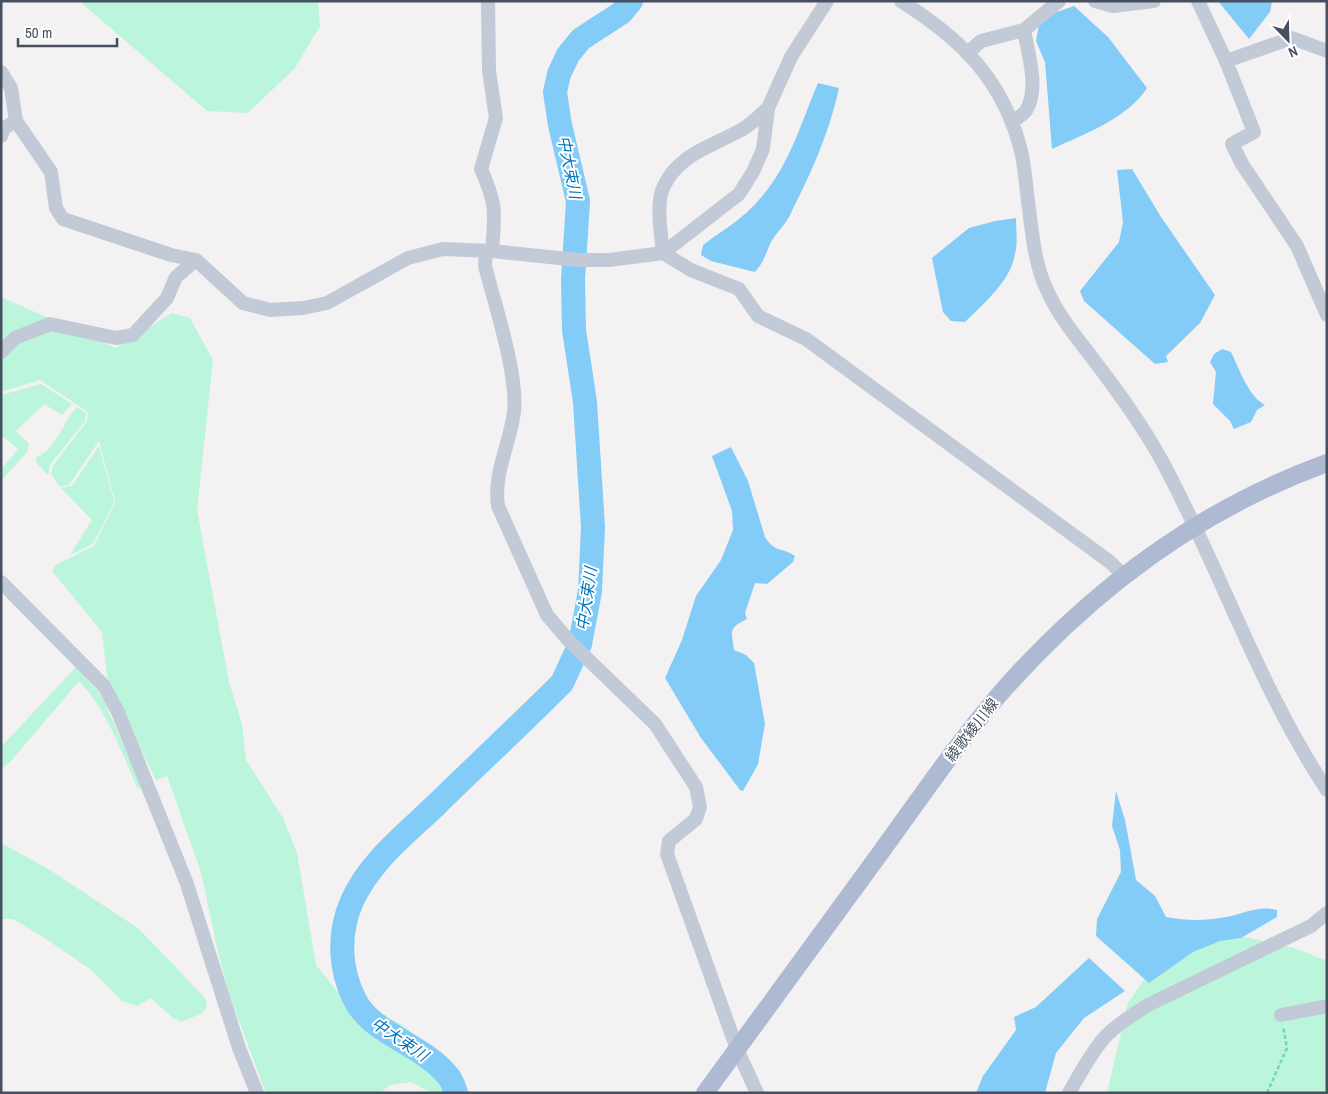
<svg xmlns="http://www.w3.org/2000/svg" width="1328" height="1094" viewBox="0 0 1328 1094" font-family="'Archivo Narrow','Noto Sans JP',sans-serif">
  <rect width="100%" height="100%" fill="#f3f1f1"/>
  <g fill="#bbf5db">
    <path d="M79,1h239l2,25 -25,42 -47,45 -41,-2z"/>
    <path d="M1,297l115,51 56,-35 18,5 23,42 -16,150 32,172 13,42 4,36 37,58 14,35 19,112 27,34 58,25 39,32 14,37h-22l-21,-11 -20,3 -12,8h-113l-37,-99 -12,-46 -16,-76 -34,-96 -11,4 -48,-97 -6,-51 -50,-61 3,-6 39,-19 21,-44 -16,-61 -30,44 -9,2 -9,-13 2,-8 34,-45 1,-9 -48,-32 -39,12z"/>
    <path d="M41,384l31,20 -10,11 -18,-11 -28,27 13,13 -2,8 -26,29v-11l17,-21 -17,-14v-40z"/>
    <path d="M77,407l9,6 -1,8 -35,44 -2,10 -12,-13v-5c19,-5 28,-37 41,-50z"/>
    <path d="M99,446l15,56 -21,42 -23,11 22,-35 -31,-32 11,-2z"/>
    <path d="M76,667l21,23 7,11 38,86 -4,2c-17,-37 -30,-78 -59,-108l-69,81 -9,7v-22z"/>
    <path d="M1,843l49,27 89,59 66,69 2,7 -4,8 -22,9 -8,-4 -22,-20 -14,8 -15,-5 -32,-32 -44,-30 -33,-20h-12z"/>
    <path d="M1245,937l49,11 33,13v132h-220l21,-90 25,-36 38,-22z"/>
  </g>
  <g fill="#83ccf7">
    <path d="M1218,1h54l-2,11 -21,27z"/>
    <path d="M1074,6l34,31 39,51c-20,31 -63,46 -95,61l-7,-87 -9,-21 3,-16 12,-11z"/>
    <path d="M818,83l21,5c-11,49 -28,85 -50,129 -5,9 -13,16 -18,25 -6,13 -6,18 -16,30l-44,-11 -10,-6 2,-10c14,-11 30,-20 43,-32 41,-37 52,-83 72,-130z"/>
    <path d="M1132,169l29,48 54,78 -15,28 -34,33 2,6 -13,2 -71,-63 -4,-10 39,-49 4,-20 -6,-52z"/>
    <path d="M1016,218c0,12 2,25 -1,36 -5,28 -30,48 -50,68l-14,-1 -8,-9 -11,-54 37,-30 26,-7z"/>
    <path d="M1222,349l9,3c8,16 17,44 34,53l-8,5 -6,12 -17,7 -4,-8 -17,-17 3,-32 -6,-10 4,-8z"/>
    <path d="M731,447l17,34 17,56c10,16 17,10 30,19l-2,6 -26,22 -12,-1 -10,30 2,6c-20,10 -15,12 -13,31l12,5 8,8 11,61 -7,40 -15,27 -3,-1 -39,-52 -36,-60 17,-38 14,-44 25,-36 12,-30 -1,-19 -20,-55z"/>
    <path d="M1116,791l9,29 11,60 19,16 11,21c21,4 39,4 60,0 18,-3 33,-12 51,-7v7l-36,21 -21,3 -27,11 -44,31 -53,-47 1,-17 24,-47 -1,-22 -8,-24z"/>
    <path d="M1089,958l36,33 -41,27 -28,35 -11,40h-69l7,-17 33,-46 -2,-13 22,-10z"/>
  </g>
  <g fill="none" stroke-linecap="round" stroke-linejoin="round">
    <path stroke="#83ccf7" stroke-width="24" d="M456,1093c-2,-6 -4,-13 -8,-17 -24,-31 -76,-42 -93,-76 -16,-31 -17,-67 -3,-99 18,-40 54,-67 84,-96 42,-41 85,-81 126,-122l18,-39 10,-53 3,-64 -8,-125 -11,-72 -1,-50 5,-79 -18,-76 -5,-33 4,-18 9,-19 13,-16 40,-26 10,-12"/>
    <path stroke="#6fd7b4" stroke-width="2.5" stroke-dasharray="4 2.5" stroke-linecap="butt" d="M1267,1093l20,-45 -4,-22"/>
    <g stroke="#c3cad7" stroke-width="14">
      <path d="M488,1l1,70 7,47 -15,51c16,36 14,43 11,82"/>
      <path d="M901,1c62,39 104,81 121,154 3,15 4,31 6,46 4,30 6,62 19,89 11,25 27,44 43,65 26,34 52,69 72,106 58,107 97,227 165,329"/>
      <path d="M1095,1l18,5 41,-5"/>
      <path d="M1198,1l28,60 28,71 -22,12 10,20 55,82 30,69"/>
      <path d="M969,52l12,-11 43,-11"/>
      <path d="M1226,61l66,-23 35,13"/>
      <path d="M1,72l10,16 5,33 35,51 5,36 7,11 108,36 25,5"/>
      <path d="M1012,122c5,-4 13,-8 15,-13 12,-22 1,-56 -3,-79l35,-29"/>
      <path d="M1,136l3,-8 12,-7"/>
      <path d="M486,251l-1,15c10,39 33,108 29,146 -4,32 -21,62 -16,94l49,109 23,27 85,82 41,63 4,20 -4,12 -27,22 -2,13 70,195 20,44"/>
      <path d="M663,253l28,17 48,19 19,27 48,23 304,223 13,13"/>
      <path d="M663,253c-2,-18 -7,-49 0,-65 15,-34 48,-41 78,-58 10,-5 19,-15 27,-22"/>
      <path d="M1,352l14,-14 35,-14 66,14 17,-3 34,-37 9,-21 20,-17 47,43 27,7 33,-2 24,-5 81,-45 35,-9 49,2 86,9h31l54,-7 76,-59 14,-22 10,-23 5,-41 23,-51 36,-56"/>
      <path d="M1,582l103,104 14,26 69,172 52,164 18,45"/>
      <path d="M1281,1015l46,-9"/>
      <path d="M1069,1093c11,-19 21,-39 36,-56 12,-13 29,-23 43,-32l163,-79 16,-13"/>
    </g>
    <path stroke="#aebad2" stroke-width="18" d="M705,1093c59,-80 117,-161 176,-241 38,-52 75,-107 117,-156 90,-103 199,-186 329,-233"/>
  </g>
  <g text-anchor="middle" stroke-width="4" stroke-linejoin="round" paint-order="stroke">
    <g font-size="15" fill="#465061" stroke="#fff">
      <text transform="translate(972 730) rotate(-52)" y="5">綾歌綾川線</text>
    </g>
    <g font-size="16" font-style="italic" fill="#0076ba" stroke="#fff">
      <text transform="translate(570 167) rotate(79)" y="6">中大束川</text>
      <text transform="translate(586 599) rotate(-82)" y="6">中大束川</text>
      <text transform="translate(400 1039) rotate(34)" y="6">中大束川</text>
    </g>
  </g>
  <rect width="1328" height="1094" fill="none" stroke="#465061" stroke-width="5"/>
  <g transform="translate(1288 40) rotate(157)" stroke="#ffffff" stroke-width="4" paint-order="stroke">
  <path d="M0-4L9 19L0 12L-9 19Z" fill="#465061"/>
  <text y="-8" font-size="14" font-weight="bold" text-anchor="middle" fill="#465061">N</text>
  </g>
  <path d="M18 38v8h99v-8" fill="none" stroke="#465061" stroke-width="2.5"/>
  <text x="25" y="38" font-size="15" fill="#465061" stroke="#ffffff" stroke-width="4" paint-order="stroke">50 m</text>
</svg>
